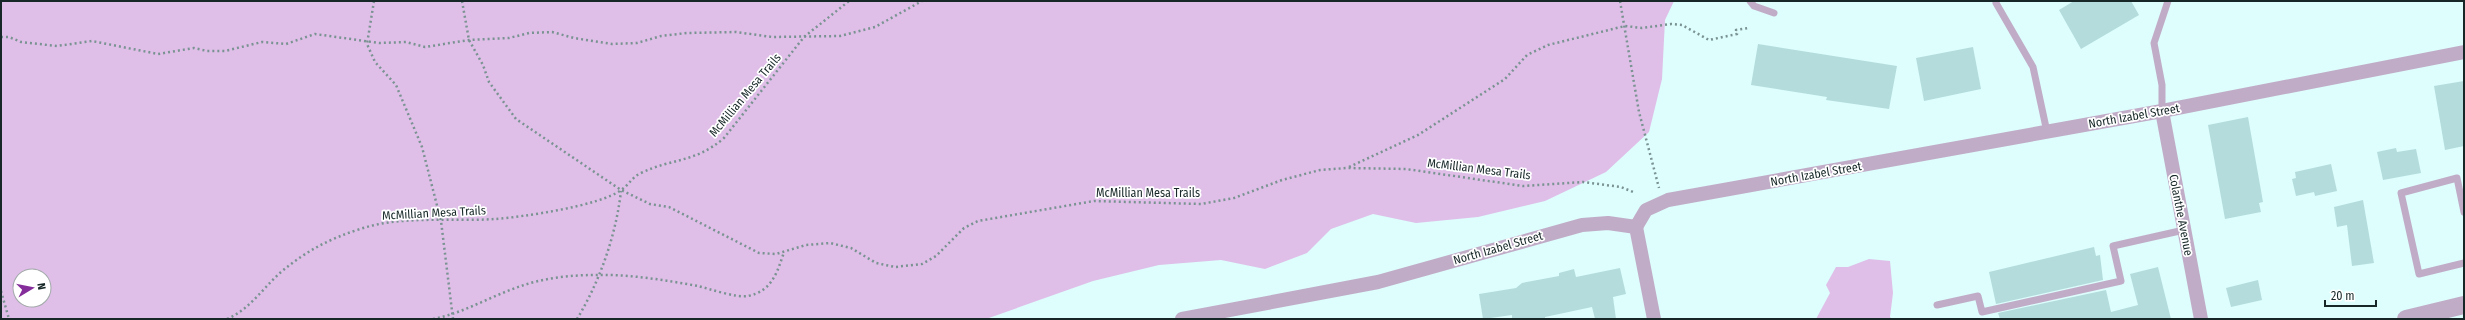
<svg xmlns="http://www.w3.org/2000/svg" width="2465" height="320" viewBox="0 0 2465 320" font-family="'Fira Sans Condensed',sans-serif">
  <rect width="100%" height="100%" fill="#ddfefd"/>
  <g fill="#dfbfe8" fill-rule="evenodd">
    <path d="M1,1h1673l-9,19 -3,59 -13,53 -43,40 -61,29 -67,16 -62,6 -43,-9 -42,15 -24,24 -42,16 -44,-9 -62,5 -66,16 -107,38h-985zM20,276h24v24h-24z"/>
    <path d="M1869,259l21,2 3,32 -3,24 2,2h-76l14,-26 -4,-8 10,-18h12z"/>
  </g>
  <g fill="#b4dcdc">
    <path d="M2074,1h57l8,14 -58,34 -22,-39z"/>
    <path d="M1758,44l139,22 -8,43 -63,-9 1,-3 -76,-12z"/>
    <path d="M1973,47l8,42 -57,12 -8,-43z"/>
    <path d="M2464,81v65l-19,4 -11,-64z"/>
    <path d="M2248,117l15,85 -4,1 2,9 -36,7 -17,-94z"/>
    <path d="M2396,148l1,4 19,-3 5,24 -38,7 -6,-28z"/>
    <path d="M2331,164l6,27 -22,5 -1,-4 -18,4 -4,-17 4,-1 -1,-6z"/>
    <path d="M2363,200l11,63 -22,3 -5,-41 -10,2 -3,-20z"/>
    <path d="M2094,247l2,9 4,-1 3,25 -107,24 -7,-32z"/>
    <path d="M2158,267l13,52h-171l-2,-6 108,-23 5,22 27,-7 -8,-31z"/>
    <path d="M1620,268l6,26 -13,3 3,22h-21l-3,-12 -47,10v2h-33v-4l-29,4 -4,-25 37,-6 6,-5 37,-7v-3l15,-4 2,8z"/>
    <path d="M2258,280l4,20 -31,7 -5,-19z"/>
  </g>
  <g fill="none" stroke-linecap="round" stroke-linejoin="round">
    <g stroke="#7a9392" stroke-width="2.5" stroke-dasharray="2 3" stroke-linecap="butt">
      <path d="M374,1l-7,43 8,18 21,23 26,62 19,74 12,98"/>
      <path d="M462,1l7,39 14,25 6,17 27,37 105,71 29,14 19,3 90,46 17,1 30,-9 24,-2 21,5 25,15 19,4 27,-3 14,-8 28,-28 14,-7 116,-20 107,3 33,-6 48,-18 38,-10 27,-2 59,1 117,17 60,-4 38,5 12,5"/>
      <path d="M1620,1l19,111 20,76"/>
      <path d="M1,37h8l12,5 36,4 35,-5 66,13 36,-6 13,3h18l37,-9 24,2 29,-10 64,9 27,-1 19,5 44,-7 40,-2 20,-5 23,-1 22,6 38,6 25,-1 24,-7 26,-3 49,-1 36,5 68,-1 35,-9 47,-26"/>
      <path d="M1349,167l69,-32 87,-56 22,-24 21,-10 77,-19 17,2 29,-4 11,1 27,15 28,-6 -1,-4 13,-2"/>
      <path d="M1,291l8,28"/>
      <path d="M227,319c22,-9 36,-31 54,-47 25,-21 48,-33 79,-43 42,-14 92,-7 135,-10 27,-2 105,-13 126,-29 8,-5 11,-13 20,-17 31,-15 54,-10 83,-35l80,-101 45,-36"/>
      <path d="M433,319c31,-6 58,-23 88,-33 23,-8 50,-11 74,-11 34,-1 69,5 103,11 12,3 38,12 50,10 24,-5 29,-23 36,-44"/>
      <path d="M577,319c23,-38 39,-84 44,-128"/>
    </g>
    <g stroke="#c1acc7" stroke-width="7">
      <path d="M1750,1l4,5 20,7"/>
      <path d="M1996,3l37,64 14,65"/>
      <path d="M2162,111v-26l-8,-42 14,-42"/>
      <path d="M2464,212l-7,-34 -56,15 18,81 45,-11"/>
      <path d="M1937,305l41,-9 4,16 139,-31 -8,-35 71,-16"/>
    </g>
    <g stroke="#c1acc7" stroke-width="14">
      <path d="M2162,111l39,208"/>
      <path d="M1636,227l10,-17 22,-10 494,-89 302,-59"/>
      <path d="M1636,227l18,92"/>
      <path d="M1182,319l196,-37 204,-57 26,-2 28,4"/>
    </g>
    <path stroke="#c1acc7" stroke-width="18" d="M2406,319l58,-14"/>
  </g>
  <g text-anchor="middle" stroke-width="3.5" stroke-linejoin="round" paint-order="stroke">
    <g font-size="12" fill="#172727" stroke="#fff">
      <text transform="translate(745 95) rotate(-50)" y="4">McMillian Mesa Trails</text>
      <text transform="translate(2134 116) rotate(-10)" y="4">North Izabel Street</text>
      <text transform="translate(1479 169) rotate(7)" y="4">McMillian Mesa Trails</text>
      <text transform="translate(1816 174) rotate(-10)" y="4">North Izabel Street</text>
      <text x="1148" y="197">McMillian Mesa Trails</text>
      <text transform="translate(434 213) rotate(-3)" y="4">McMillian Mesa Trails</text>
      <text transform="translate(2181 215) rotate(79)" y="4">Colanthe Avenue</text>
      <text transform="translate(1498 248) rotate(-16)" y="4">North Izabel Street</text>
    </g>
  </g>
  <rect width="2465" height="320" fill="none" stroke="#172727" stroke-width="4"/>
  <g transform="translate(32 288) rotate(80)"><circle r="19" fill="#ffffff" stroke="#a2a9a9"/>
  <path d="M0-3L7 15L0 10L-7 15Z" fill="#852d9a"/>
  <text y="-6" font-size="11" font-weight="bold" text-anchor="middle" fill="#172727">N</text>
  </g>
  <path d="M2325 300v6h51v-6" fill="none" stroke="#172727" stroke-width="2"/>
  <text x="2331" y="300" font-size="12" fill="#172727" stroke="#ffffff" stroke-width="3" paint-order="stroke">20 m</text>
</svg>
